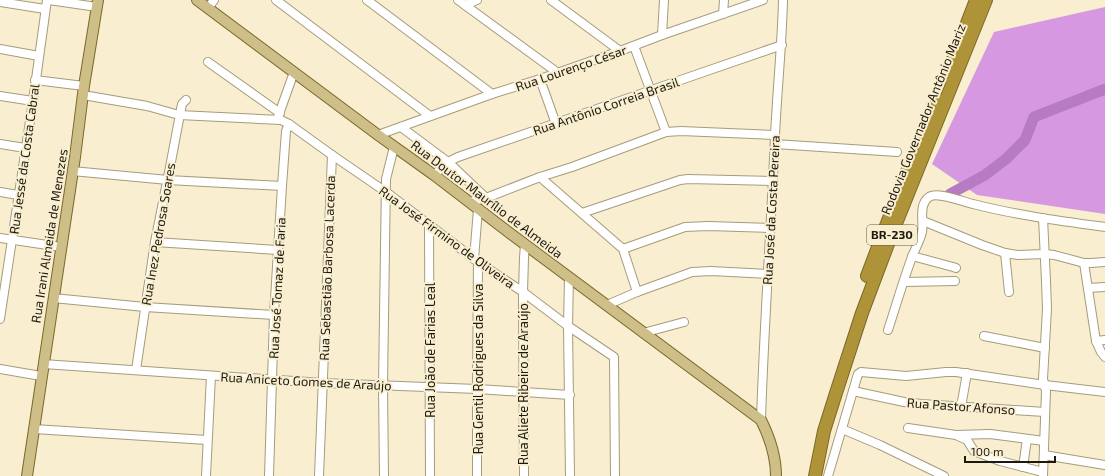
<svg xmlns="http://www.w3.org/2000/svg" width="1105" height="476" viewBox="0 0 1105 476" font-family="'Exo 2',sans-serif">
  <rect width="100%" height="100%" fill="#f9efd0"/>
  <path fill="#d598e1" d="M1105,7v207l-128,-19 -45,-31 62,-132z"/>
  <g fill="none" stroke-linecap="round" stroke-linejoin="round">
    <path stroke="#b67bc3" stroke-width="11" d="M950,194l35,-19 21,-16 19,-19 9,-23 71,-28"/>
    <defs>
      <g id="minor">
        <path d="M49,0l48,7"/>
        <path d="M276,0l154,116"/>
        <path d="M367,0l125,94"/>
        <path d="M458,0l100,73"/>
        <path d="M551,0l69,51"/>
        <path d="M0,2l45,7"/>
        <path d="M465,5l12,-5"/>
        <path d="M208,8l6,-8"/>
        <path d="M723,14l1,-14"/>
        <path d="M662,35l2,-35"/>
        <path d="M634,46l32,86"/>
        <path d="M0,49l39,7"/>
        <path d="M208,62l72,51"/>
        <path d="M540,79l16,45"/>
        <path d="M35,80l49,6"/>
        <path d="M83,95l64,11 32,9 102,5 8,4 43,31 54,37 92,70 45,30 45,34 46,31 1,119"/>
        <path d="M0,96l33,5"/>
        <path d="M278,117l16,-45"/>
        <path d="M401,127l47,35 38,36"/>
        <path d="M378,135l114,-41 48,-15 80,-28 42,-16 101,-35"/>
        <path d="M0,144l25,4"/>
        <path d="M775,144l122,8"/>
        <path d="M72,171l96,9 114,6"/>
        <path d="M434,175l14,-13 10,-5c109,-37 216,-75 324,-112"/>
        <path d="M540,177l83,72 14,43"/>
        <path d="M0,192l18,3"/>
        <path d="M469,202l17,-4 54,-21 32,-10 94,-35 15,-1 94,4"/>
        <path d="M582,213l98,-33 8,-1 85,2"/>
        <path d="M923,221l59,24 23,8 13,2 27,-1 9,1 30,8h7l14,-1"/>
        <path d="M429,225l1,251"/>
        <path d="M0,238l61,9"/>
        <path d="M155,242l123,8"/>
        <path d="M623,249l62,-22 23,-1 62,2"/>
        <path d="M1005,253l4,39"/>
        <path d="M912,256l41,11 3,1"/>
        <path d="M474,259l4,-50"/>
        <path d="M1084,263l12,78 5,11 4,5"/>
        <path d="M569,277l-1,49 2,150"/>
        <path d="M904,282l51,-1"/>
        <path d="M1088,288l17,-1"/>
        <path d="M53,298l92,9 129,8"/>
        <path d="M607,305l30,-13 55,-20 19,-1 57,3"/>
        <path d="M0,319l33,-218 14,-101"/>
        <path d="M888,330c8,-24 15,-49 24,-73 3,-8 8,-16 10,-25 2,-11 -4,-27 7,-35 8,-6 35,5 44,7 43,11 88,17 132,23"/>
        <path d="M643,333l41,-11"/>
        <path d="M984,336l61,12"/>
        <path d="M1096,341l9,-1"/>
        <path d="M43,364l280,19 154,6 93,6"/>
        <path d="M0,369l41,7"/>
        <path d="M136,370l19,-128 15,-75 11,-58 1,-5 4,-4"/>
        <path d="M853,391l51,11 17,2 124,8"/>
        <path d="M961,407l6,-34"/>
        <path d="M761,420c3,-95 10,-190 14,-284 2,-45 7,-91 8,-136"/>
        <path d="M908,428l48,7 34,-1 54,7"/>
        <path d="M34,429l173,11"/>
        <path d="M842,429l38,16 64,31"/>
        <path d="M958,436l9,4 7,11 26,10 43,11"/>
        <path d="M1044,455l61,10"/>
        <path d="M1023,467l4,-28"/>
        <path d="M206,476l5,-100"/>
        <path d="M269,476l5,-161 8,-129 4,-55 3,-7"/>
        <path d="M319,476l13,-321"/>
        <path d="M384,476l-1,-90 3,-207 8,-32"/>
        <path d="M477,476v-87l1,-127"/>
        <path d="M524,476l-1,-184 1,-34 1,-14"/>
        <path d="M828,476l30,-102 3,-2 45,4 40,-4h10l89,13 60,7"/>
        <path d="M1043,476l3,-85 -3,-12 4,-70 -1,-28 -3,-63"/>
      </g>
      <g id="major">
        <path d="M197,0l181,135 56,40 77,59 250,186c9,18 15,35 15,56"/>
        <path d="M27,476l48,-319 9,-71 14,-86"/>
      </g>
      <g id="highway">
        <path d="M947,75l29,-75"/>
        <path d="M867,276l38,-100 33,-76"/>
        <path d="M815,476l9,-45 12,-38 26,-80 29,-77 95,-236"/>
      </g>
    </defs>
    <use href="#minor" stroke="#a59b7e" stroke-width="10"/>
    <use href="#major" stroke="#7b682a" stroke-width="12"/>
    <use href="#highway" stroke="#7b682a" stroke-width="14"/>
    <use href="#minor" stroke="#fff" stroke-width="8"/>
    <use href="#major" stroke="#cebe88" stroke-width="10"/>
    <use href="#highway" stroke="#ae9339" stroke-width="12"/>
  </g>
  <g text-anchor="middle" stroke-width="4" stroke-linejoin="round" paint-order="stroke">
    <rect fill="#f9efd0" stroke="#5f5948" stroke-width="1" x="867" y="225" width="50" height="20" rx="3"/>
    <g font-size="12" font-weight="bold" fill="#1d190e">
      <text x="892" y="239">BR-230</text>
    </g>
    <g font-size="13" fill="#1d190e" stroke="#f9efd0">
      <text transform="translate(571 68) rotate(-19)" y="5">Rua Lourenço César</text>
      <text transform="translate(606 106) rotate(-19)" y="5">Rua Antônio Correia Brasil</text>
      <text transform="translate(923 119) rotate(-68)" y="5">Rodovia Governador Antônio Mariz</text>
      <text transform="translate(24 159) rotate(-82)" y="5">Rua Jessé da Costa Cabral</text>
      <text transform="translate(487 199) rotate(37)" y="5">Rua Doutor Maurílio de Almeida</text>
      <text transform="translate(771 210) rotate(-87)" y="5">Rua José da Costa Pereira</text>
      <text transform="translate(158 234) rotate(-80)" y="5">Rua Inez Pedrosa Soares</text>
      <text transform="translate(49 236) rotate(-81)" y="5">Rua Irani Almeida de Menezes</text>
      <text transform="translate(447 237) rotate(36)" y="5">Rua José Firmino de Oliveira</text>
      <text transform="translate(327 268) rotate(-88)" y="5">Rua Sebastião Barbosa Lacerda</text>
      <text transform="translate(277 288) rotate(-87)" y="5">Rua José Tomaz de Faria</text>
      <text transform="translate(430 350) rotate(-90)" y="5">Rua João de Farias Leal</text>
      <text transform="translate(478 369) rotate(-90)" y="5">Rua Gentil Rodrigues da Silva</text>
      <text transform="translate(306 381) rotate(3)" y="5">Rua Aniceto Gomes de Araújo</text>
      <text transform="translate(523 384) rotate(-90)" y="5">Rua Aliete Ribeiro de Araújo</text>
      <text transform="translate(961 406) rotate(4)" y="5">Rua Pastor Afonso</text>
    </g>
  </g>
  <path d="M965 456v6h90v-6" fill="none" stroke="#1d190e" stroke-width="2"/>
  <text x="971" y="456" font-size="12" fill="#1d190e" stroke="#f9efd0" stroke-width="3" paint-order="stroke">100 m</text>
</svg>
